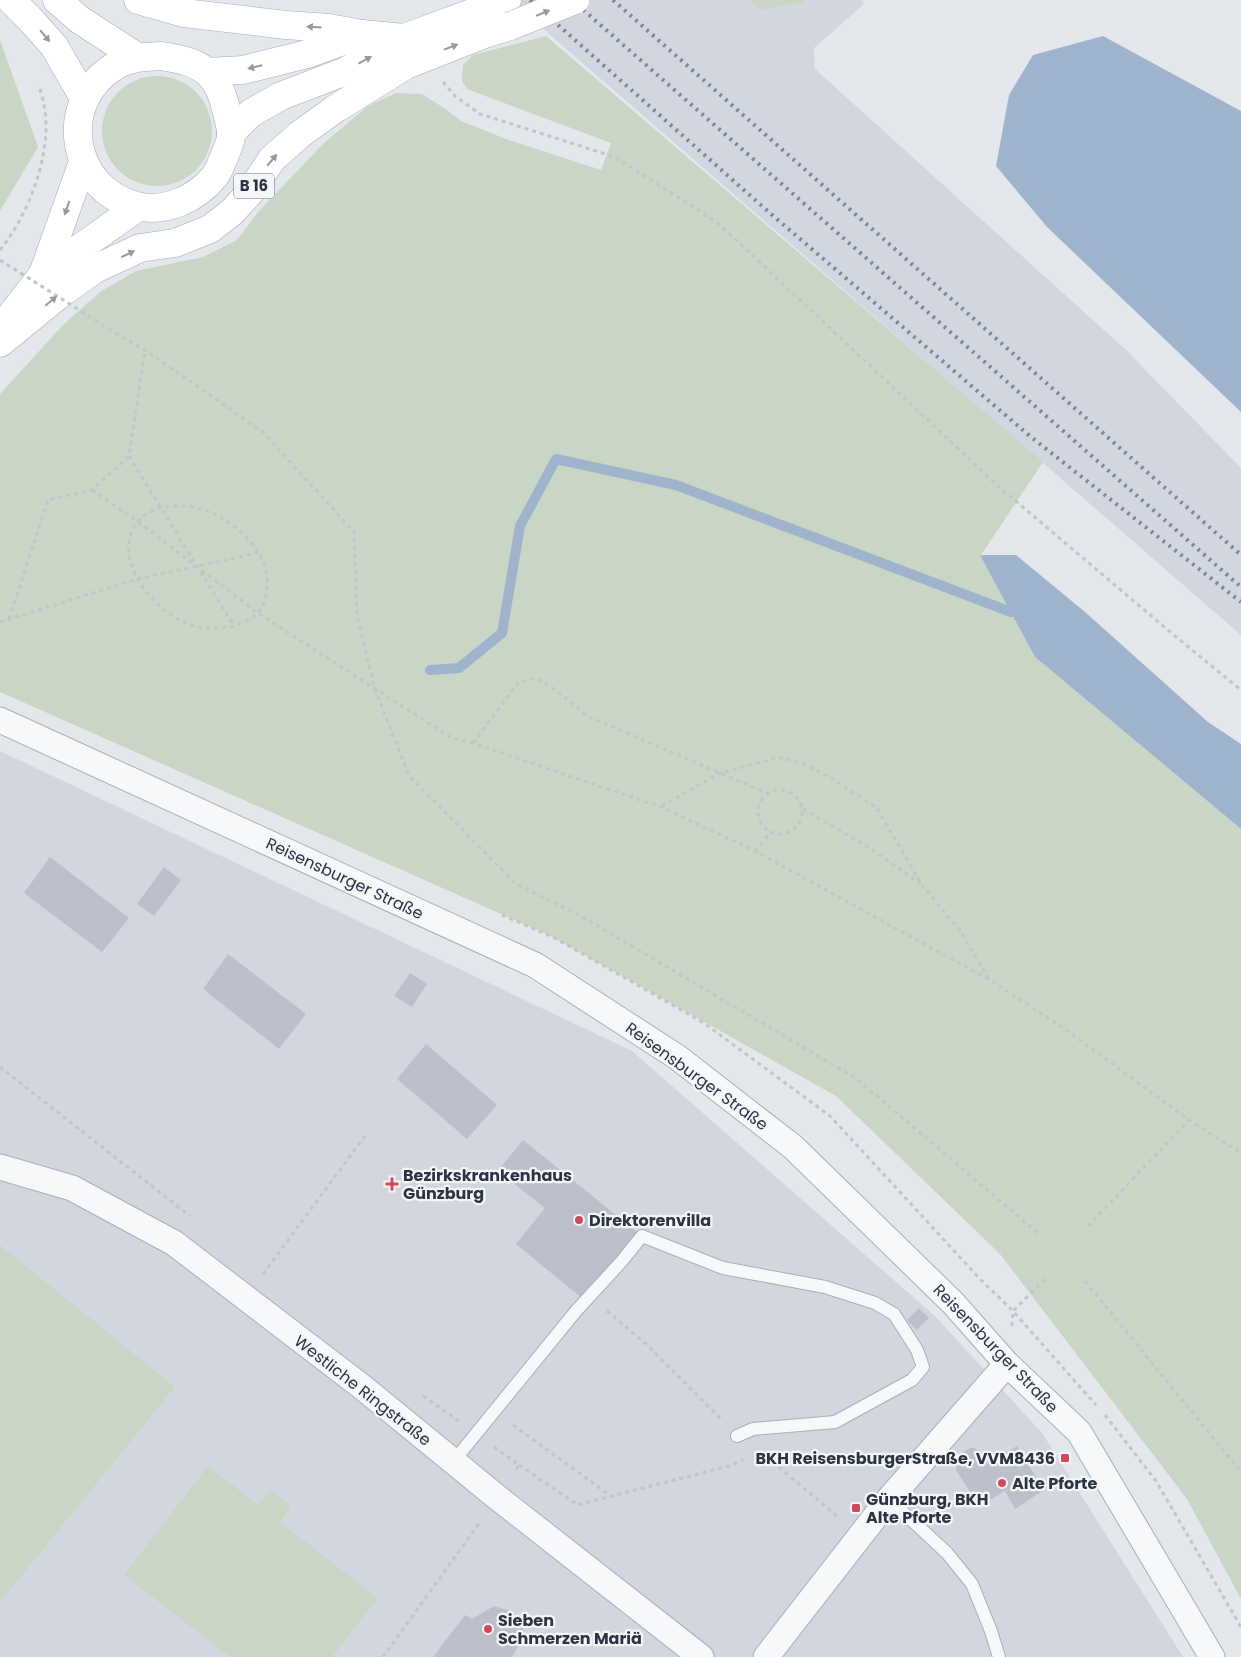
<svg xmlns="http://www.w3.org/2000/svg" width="1241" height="1657" viewBox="0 0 1241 1657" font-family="Poppins,sans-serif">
  <rect width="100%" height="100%" fill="#e4e7ec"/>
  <g fill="#d2d6de">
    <path d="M510,0h238l12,10 41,-7 5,-3h56l2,4 -50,44 1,21 311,281 115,118v167z"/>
    <path d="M0,751l632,300 304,266 106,116 141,224h-1183z"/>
  </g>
  <g fill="#c9d6c5">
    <path d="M748,0h58l-5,3 -41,7z"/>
    <path d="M546,36l497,426 -62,93 54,102 206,172v770l-54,-100 -187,-245 -164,-158 -283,-159 -553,-245v-298l63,-69 37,-33 36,-21 67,-14 34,-17 21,-28 65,-68 45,-38 28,-13 26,1 22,14 17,13 45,18 95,31 10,-27 -144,-54 -5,-8 1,-16 10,-10z"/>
    <path d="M0,40l38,107 -38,64z"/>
    <circle cx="157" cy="131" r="55"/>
    <path d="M0,1245l175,142 -175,215z"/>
    <path d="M208,1466l50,39 12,-15 21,16 -11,16 98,76 -46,59h-102l-106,-82z"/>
  </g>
  <g fill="#9fb4cc">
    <path d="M1103,36l138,75v301l-194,-185 -51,-61 13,-71 24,-40z"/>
    <path d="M980,555h36l69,57 123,110 33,22v85l-206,-172z"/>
  </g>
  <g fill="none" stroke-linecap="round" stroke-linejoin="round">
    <path stroke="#9fb4cc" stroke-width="10" d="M430,670l29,-2 43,-35 18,-107 36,-67 120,26 335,127"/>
  </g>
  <g fill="#bbc0ca">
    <path d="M50,857l79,61 -27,34 -78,-59z"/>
    <path d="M164,867l17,13 -27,36 -17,-12z"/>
    <path d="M228,954l78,60 -27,35 -76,-60z"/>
    <path d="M410,973l17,11 -15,23 -18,-11z"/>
    <path d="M426,1044l71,61 -30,34 -70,-60z"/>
    <path d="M523,1140l114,92 -54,67 -67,-55 29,-36 -47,-37z"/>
    <path d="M919,1308l10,10 -12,12 -10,-10z"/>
    <path d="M1017,1446l27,44 -29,19 -10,-18 -26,15 -23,-36v-6l4,-10 10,-6h4l6,3 8,13z"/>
    <path d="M494,1606l15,5 12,12 4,12 -13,22h-79l32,-42 7,4z"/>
  </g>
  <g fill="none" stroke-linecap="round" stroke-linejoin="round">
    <defs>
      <g id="lane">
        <path d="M453,1462l123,-151 45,-49 21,-26 81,32 102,19 50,16 19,11 23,36 6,17 -11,13 -77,42 -82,7 -16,7"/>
        <path d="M889,1499l58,54 25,31 19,47 8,26"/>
      </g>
      <g id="street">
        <path d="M0,720l535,245 142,92 116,90 160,156 54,61 72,68 133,225"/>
        <path d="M0,1167l72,21 102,55 187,143 137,112 203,159"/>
        <path d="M766,1657l123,-158 118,-135"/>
      </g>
      <g id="secondary">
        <path d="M11,0l18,18 25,28 30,52"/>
        <path d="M57,0l23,20 57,37"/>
        <path d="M138,0l46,13 102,12 43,3 33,6"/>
      </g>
      <g id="primary">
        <path d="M162,56c16,3 33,5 46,17 10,9 15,23 18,36 2,7 4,15 5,23 1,7 -4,18 -7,25 -3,6 -5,15 -10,20 -18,22 -49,36 -77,29 -67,-17 -81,-104 -22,-140 14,-9 31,-9 47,-10z"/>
        <path d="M207,72l36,-2 64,-16 55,-20 42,4"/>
        <path d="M231,133l20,-20 30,-17 65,-25 58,-33 103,-38"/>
        <path d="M43,274l40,-112"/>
        <path d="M2,327l41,-53 95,-67"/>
        <path d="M0,343l60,-49 35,-25 45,-21 35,-5 35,-14 22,-17 18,-20 22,-33 27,-24 36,-26 71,-44 81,-32 23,-7"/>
      </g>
    </defs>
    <use href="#lane" stroke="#a9aeb7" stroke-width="14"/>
    <use href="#street" stroke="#a9aeb7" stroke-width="27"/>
    <use href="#secondary" stroke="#a9aeb7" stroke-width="29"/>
    <use href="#primary" stroke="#a3abb8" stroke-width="29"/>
    <g stroke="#c2c5cb" stroke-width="3" stroke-dasharray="4 4" stroke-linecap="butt">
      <path d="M443,82l12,14 25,18 135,43 102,65 281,264 177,150 66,54"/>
      <path d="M0,250c28,-35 51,-93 45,-139 -1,-9 -4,-18 -6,-26"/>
      <path d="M122,337l23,13 118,82 91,100 3,84 18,73 34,87 107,108 63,31 278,164 182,155"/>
      <path d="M129,456l105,170"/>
      <path d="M92,490l45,31 121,92 192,124 23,6 188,64 94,44 235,129 72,47 127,93 52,33"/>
      <path d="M190,506c7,3 15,4 22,7 27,13 59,42 55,75 -1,9 -2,17 -9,24 -4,5 -13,9 -19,12 -6,3 -12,3 -18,4 -9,1 -19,0 -27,-2 -34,-10 -78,-57 -62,-95 5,-12 15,-19 28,-23 9,-3 21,-1 30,-2z"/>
      <path d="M9,619l39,-119 44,-10 37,-34 16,-106"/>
      <path d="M0,622l137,-43 121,-26"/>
      <path d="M473,743l46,-61 17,-4 21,13 30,25 180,77"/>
      <circle cx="780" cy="812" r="22"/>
      <path d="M662,806l58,-33 59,-16 22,6 27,13 49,32 45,77 38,46 29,48"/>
      <path d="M803,809l68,40 50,35"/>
      <path d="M755,851l16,-19"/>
      <path d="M502,915l51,22 151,86 126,93 150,163 33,32 83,94"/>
      <path d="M0,1067l190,149"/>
      <path d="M1088,1226l101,-106"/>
      <path d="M263,1274l102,-138"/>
      <path d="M1085,1281l156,191"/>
      <path d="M607,1311l39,33 76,76"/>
      <path d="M1012,1326l1,-15 33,-33"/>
      <path d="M423,1396l36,25"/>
      <path d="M1105,1415l51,66 85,146"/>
      <path d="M513,1425l98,71"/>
      <path d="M494,1447l25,18 -5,8"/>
      <path d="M760,1453h2l76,64"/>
      <path d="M519,1465l59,40 151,-39 14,-6"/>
      <path d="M383,1657l97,-135"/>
    </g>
    <use href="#lane" stroke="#f7f8fa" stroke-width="12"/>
    <use href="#street" stroke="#f7f8fa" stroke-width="25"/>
    <use href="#secondary" stroke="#fff" stroke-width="28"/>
    <use href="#primary" stroke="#fff" stroke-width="28"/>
    <g stroke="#7d8696" stroke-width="4" stroke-dasharray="2.5 5" stroke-linecap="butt">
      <path d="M530,0l241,214 260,223 210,165"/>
      <path d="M572,0l669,587"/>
      <path d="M613,0l628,555"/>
    </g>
    <defs>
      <path id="primary-bridge" d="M510,26l65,-26"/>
    </defs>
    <use href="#primary-bridge" stroke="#a3abb8" stroke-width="29" stroke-linecap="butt"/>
    <path stroke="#c2c5cb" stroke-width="3" stroke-dasharray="4 4" stroke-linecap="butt" d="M0,260l122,77"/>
    <use href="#primary-bridge" stroke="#fff" stroke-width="28"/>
  </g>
  <defs><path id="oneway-solid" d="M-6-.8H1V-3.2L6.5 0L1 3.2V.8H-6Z" transform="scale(1.25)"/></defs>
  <g fill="#959aa2">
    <use href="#oneway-solid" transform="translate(543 13) rotate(-22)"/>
    <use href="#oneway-solid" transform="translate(314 27) rotate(-176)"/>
    <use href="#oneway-solid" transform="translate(45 36) rotate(50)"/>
    <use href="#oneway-solid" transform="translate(451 47) rotate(-21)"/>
    <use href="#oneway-solid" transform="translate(365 60) rotate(-29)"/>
    <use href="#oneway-solid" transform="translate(255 67) rotate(167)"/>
    <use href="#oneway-solid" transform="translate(272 160) rotate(-50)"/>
    <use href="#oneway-solid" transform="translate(67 208) rotate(109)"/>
    <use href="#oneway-solid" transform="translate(128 254) rotate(-25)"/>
    <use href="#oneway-solid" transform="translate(51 301) rotate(-40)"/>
  </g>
  <g fill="#d1495b" stroke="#f4f6f9" stroke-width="2">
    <path d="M389.5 1176.5h5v5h5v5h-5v5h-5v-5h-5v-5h5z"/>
    <circle cx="579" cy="1220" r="5"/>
    <rect x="1060" y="1453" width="10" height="10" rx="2.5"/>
    <circle cx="1002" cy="1483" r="5"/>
    <rect x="851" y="1503" width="10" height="10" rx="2.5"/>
    <circle cx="488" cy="1629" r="5"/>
  </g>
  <g text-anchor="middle" stroke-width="4.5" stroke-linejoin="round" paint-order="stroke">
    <rect fill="#f4f6f9" stroke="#676e7b" stroke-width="1" x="234" y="173.5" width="40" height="25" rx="4"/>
    <g font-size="15" font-weight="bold" fill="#2b3445">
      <text x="254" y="191">B 16</text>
    </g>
    <g font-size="16" fill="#2b3445" stroke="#f4f6f9">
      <text transform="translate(345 878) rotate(25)" y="6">Reisensburger Straße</text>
      <text transform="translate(697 1076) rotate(36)" y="6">Reisensburger Straße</text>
      <text transform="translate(996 1348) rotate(46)" y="6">Reisensburger Straße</text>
      <text transform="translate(363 1390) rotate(38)" y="6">Westliche Ringstraße</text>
    </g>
    <g font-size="16" font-weight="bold" fill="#2b3445" stroke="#f4f6f9" text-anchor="start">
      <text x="403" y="1181">Bezirkskrankenhaus<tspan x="403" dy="18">Günzburg</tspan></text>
      <text x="589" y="1226">Direktorenvilla</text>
      <text x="1055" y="1464" text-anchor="end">BKH ReisensburgerStraße, VVM8436</text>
      <text x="1012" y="1489">Alte Pforte</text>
      <text x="866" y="1505">Günzburg, BKH<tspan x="866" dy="18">Alte Pforte</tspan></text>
      <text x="498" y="1626">Sieben<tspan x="498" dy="18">Schmerzen Mariä</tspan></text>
    </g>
  </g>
</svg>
